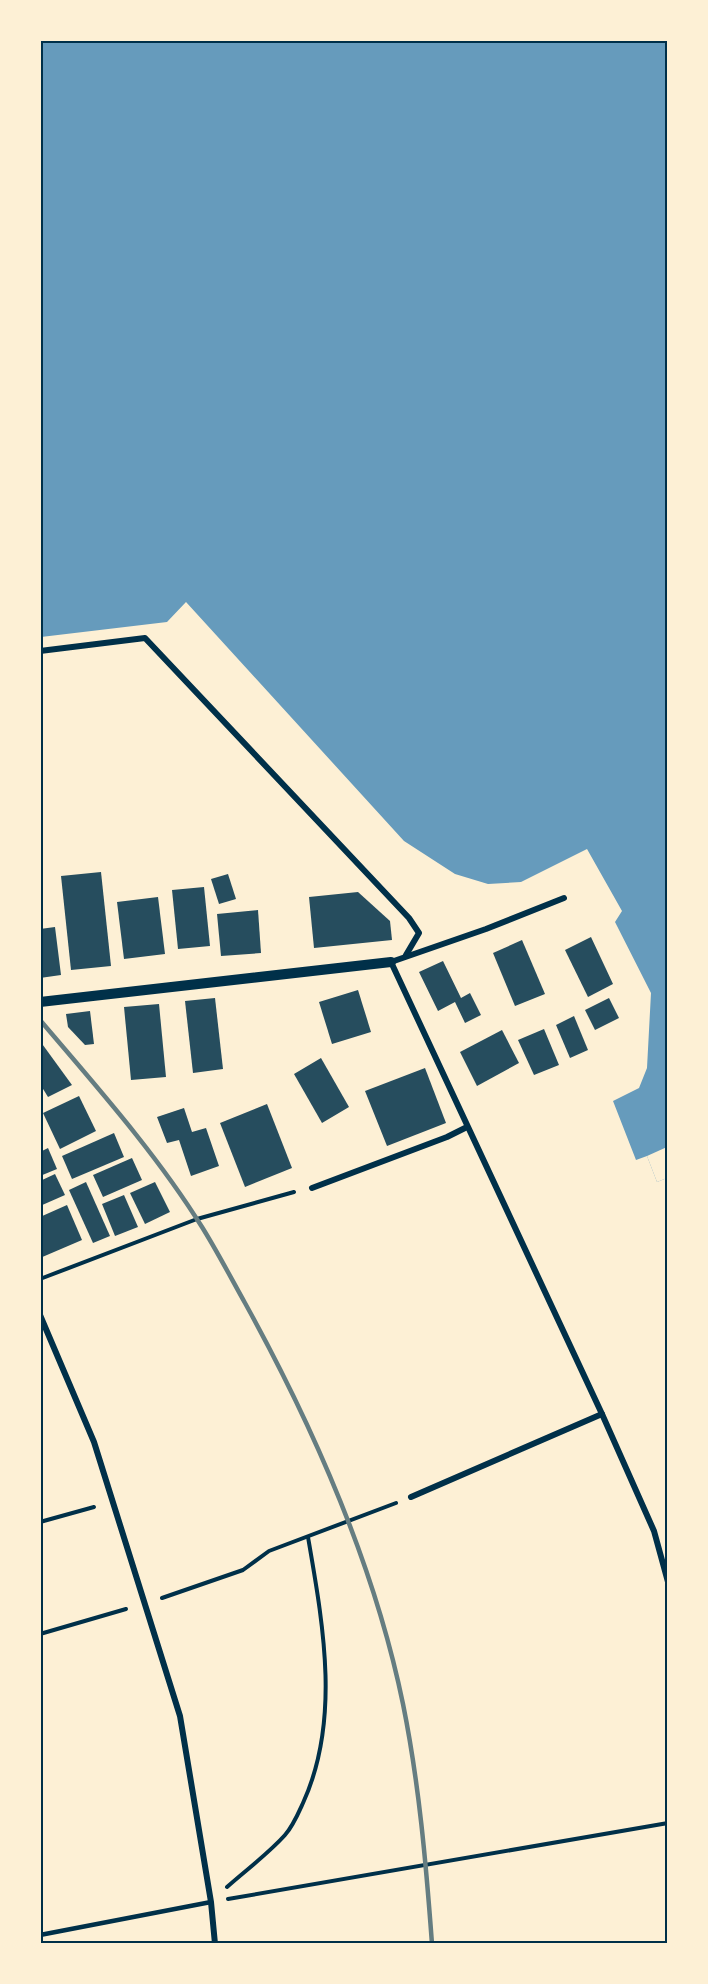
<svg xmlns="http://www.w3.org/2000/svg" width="708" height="1984" viewBox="0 0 708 1984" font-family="Ubuntu,sans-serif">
  <rect width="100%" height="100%" fill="#fdf0d5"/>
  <path fill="#669bbc" d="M40,41h627v1137l-10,4 -10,-26 -11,4 -23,-59 26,-13 8,-20 4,-75 -36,-71 7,-11 -35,-62 -66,33 -33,2 -33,-10 -51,-33 -218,-239 -19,20 -126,15z"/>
  <path fill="#fdf0d5" d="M667,1147v31l-10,4 -10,-26z"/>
  <g fill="#264d5e">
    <path d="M101,872l10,94 -40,4 -10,-94z"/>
    <path d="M228,874l8,25 -17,5 -8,-25z"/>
    <path d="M204,887l6,59 -32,3 -6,-59z"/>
    <path d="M358,892l32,29 2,19 -78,8 -5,-51z"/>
    <path d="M158,897l7,57 -41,5 -7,-57z"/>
    <path d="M258,910l3,43 -40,3 -4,-42z"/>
    <path d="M55,927l6,48 -21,3v-49z"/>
    <path d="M591,937l22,47 -25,13 -23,-47z"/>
    <path d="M522,940l23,54 -30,12 -22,-53z"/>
    <path d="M443,961l18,37 9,-5 11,22 -16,8 -10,-21 -17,9 -19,-39z"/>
    <path d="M358,990l13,42 -39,12 -13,-42z"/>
    <path d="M215,998l8,71 -30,4 -8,-72z"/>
    <path d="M609,998l10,20 -24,12 -10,-20z"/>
    <path d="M159,1004l7,73 -35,3 -7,-73z"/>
    <path d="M90,1011l4,33 -9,1 -17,-18 -2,-13z"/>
    <path d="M574,1016l14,34 -18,8 -14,-33z"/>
    <path d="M544,1029l15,36 -25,10 -16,-35z"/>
    <path d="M502,1030l17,33 -42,23 -17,-34z"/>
    <path d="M40,1041l32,44 -24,12 -8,-13z"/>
    <path d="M321,1058l28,49 -27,16 -28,-49z"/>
    <path d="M425,1068l21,55 -59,23 -22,-55z"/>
    <path d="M79,1096l17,35 -36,18 -17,-36z"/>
    <path d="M267,1104l25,64 -47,19 -25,-64z"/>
    <path d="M184,1108l8,24 14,-4 13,38 -28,10 -12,-36 -12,3 -10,-26z"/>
    <path d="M114,1133l10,24 -52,22 -10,-23z"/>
    <path d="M48,1148l9,21 -17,7v-24z"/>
    <path d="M132,1158l10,22 -39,17 -10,-22z"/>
    <path d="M55,1174l10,21 -25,11v-25z"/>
    <path d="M86,1182l24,54 -17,7 -24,-53z"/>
    <path d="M155,1182l15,30 -25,12 -15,-31z"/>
    <path d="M124,1195l14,32 -23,9 -13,-32z"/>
    <path d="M67,1205l15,35 -42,18v-41z"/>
  </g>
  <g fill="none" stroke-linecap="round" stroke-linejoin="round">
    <g stroke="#003049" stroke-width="4">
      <path d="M40,1279l157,-60 97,-27"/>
      <path d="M40,1522l54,-15"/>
      <path d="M162,1598l81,-28 26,-19 127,-48"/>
      <path d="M40,1634l86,-25"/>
      <path d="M227,1887c19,-17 41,-33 58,-52 8,-9 13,-21 18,-32 38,-83 20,-179 5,-266"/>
      <path d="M228,1899l440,-76"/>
    </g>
    <path stroke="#003049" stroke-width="4.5" d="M40,1935l171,-33"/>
    <g stroke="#003049" stroke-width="6">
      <path d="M40,651l105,-13 264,280 10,15 -13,22"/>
      <path d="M564,898l-78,31 -95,33 211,452 52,117 14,51"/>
      <path d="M312,1188l135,-51 20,-10"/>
      <path d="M40,1315l54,127 86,274 31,186 4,42"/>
      <path d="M411,1497l191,-83"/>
    </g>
    <path stroke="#003049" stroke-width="10" d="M40,1002l351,-40"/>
    <path stroke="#657d81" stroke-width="4.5" d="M40,1020c56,66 116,133 162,207 15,24 29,51 43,76 69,125 129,260 158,401 16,79 23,159 29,240"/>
  </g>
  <rect width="708" height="1984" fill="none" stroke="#fdf0d5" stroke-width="84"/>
  <rect x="42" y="42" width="624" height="1900" fill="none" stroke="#003049" stroke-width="2"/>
</svg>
